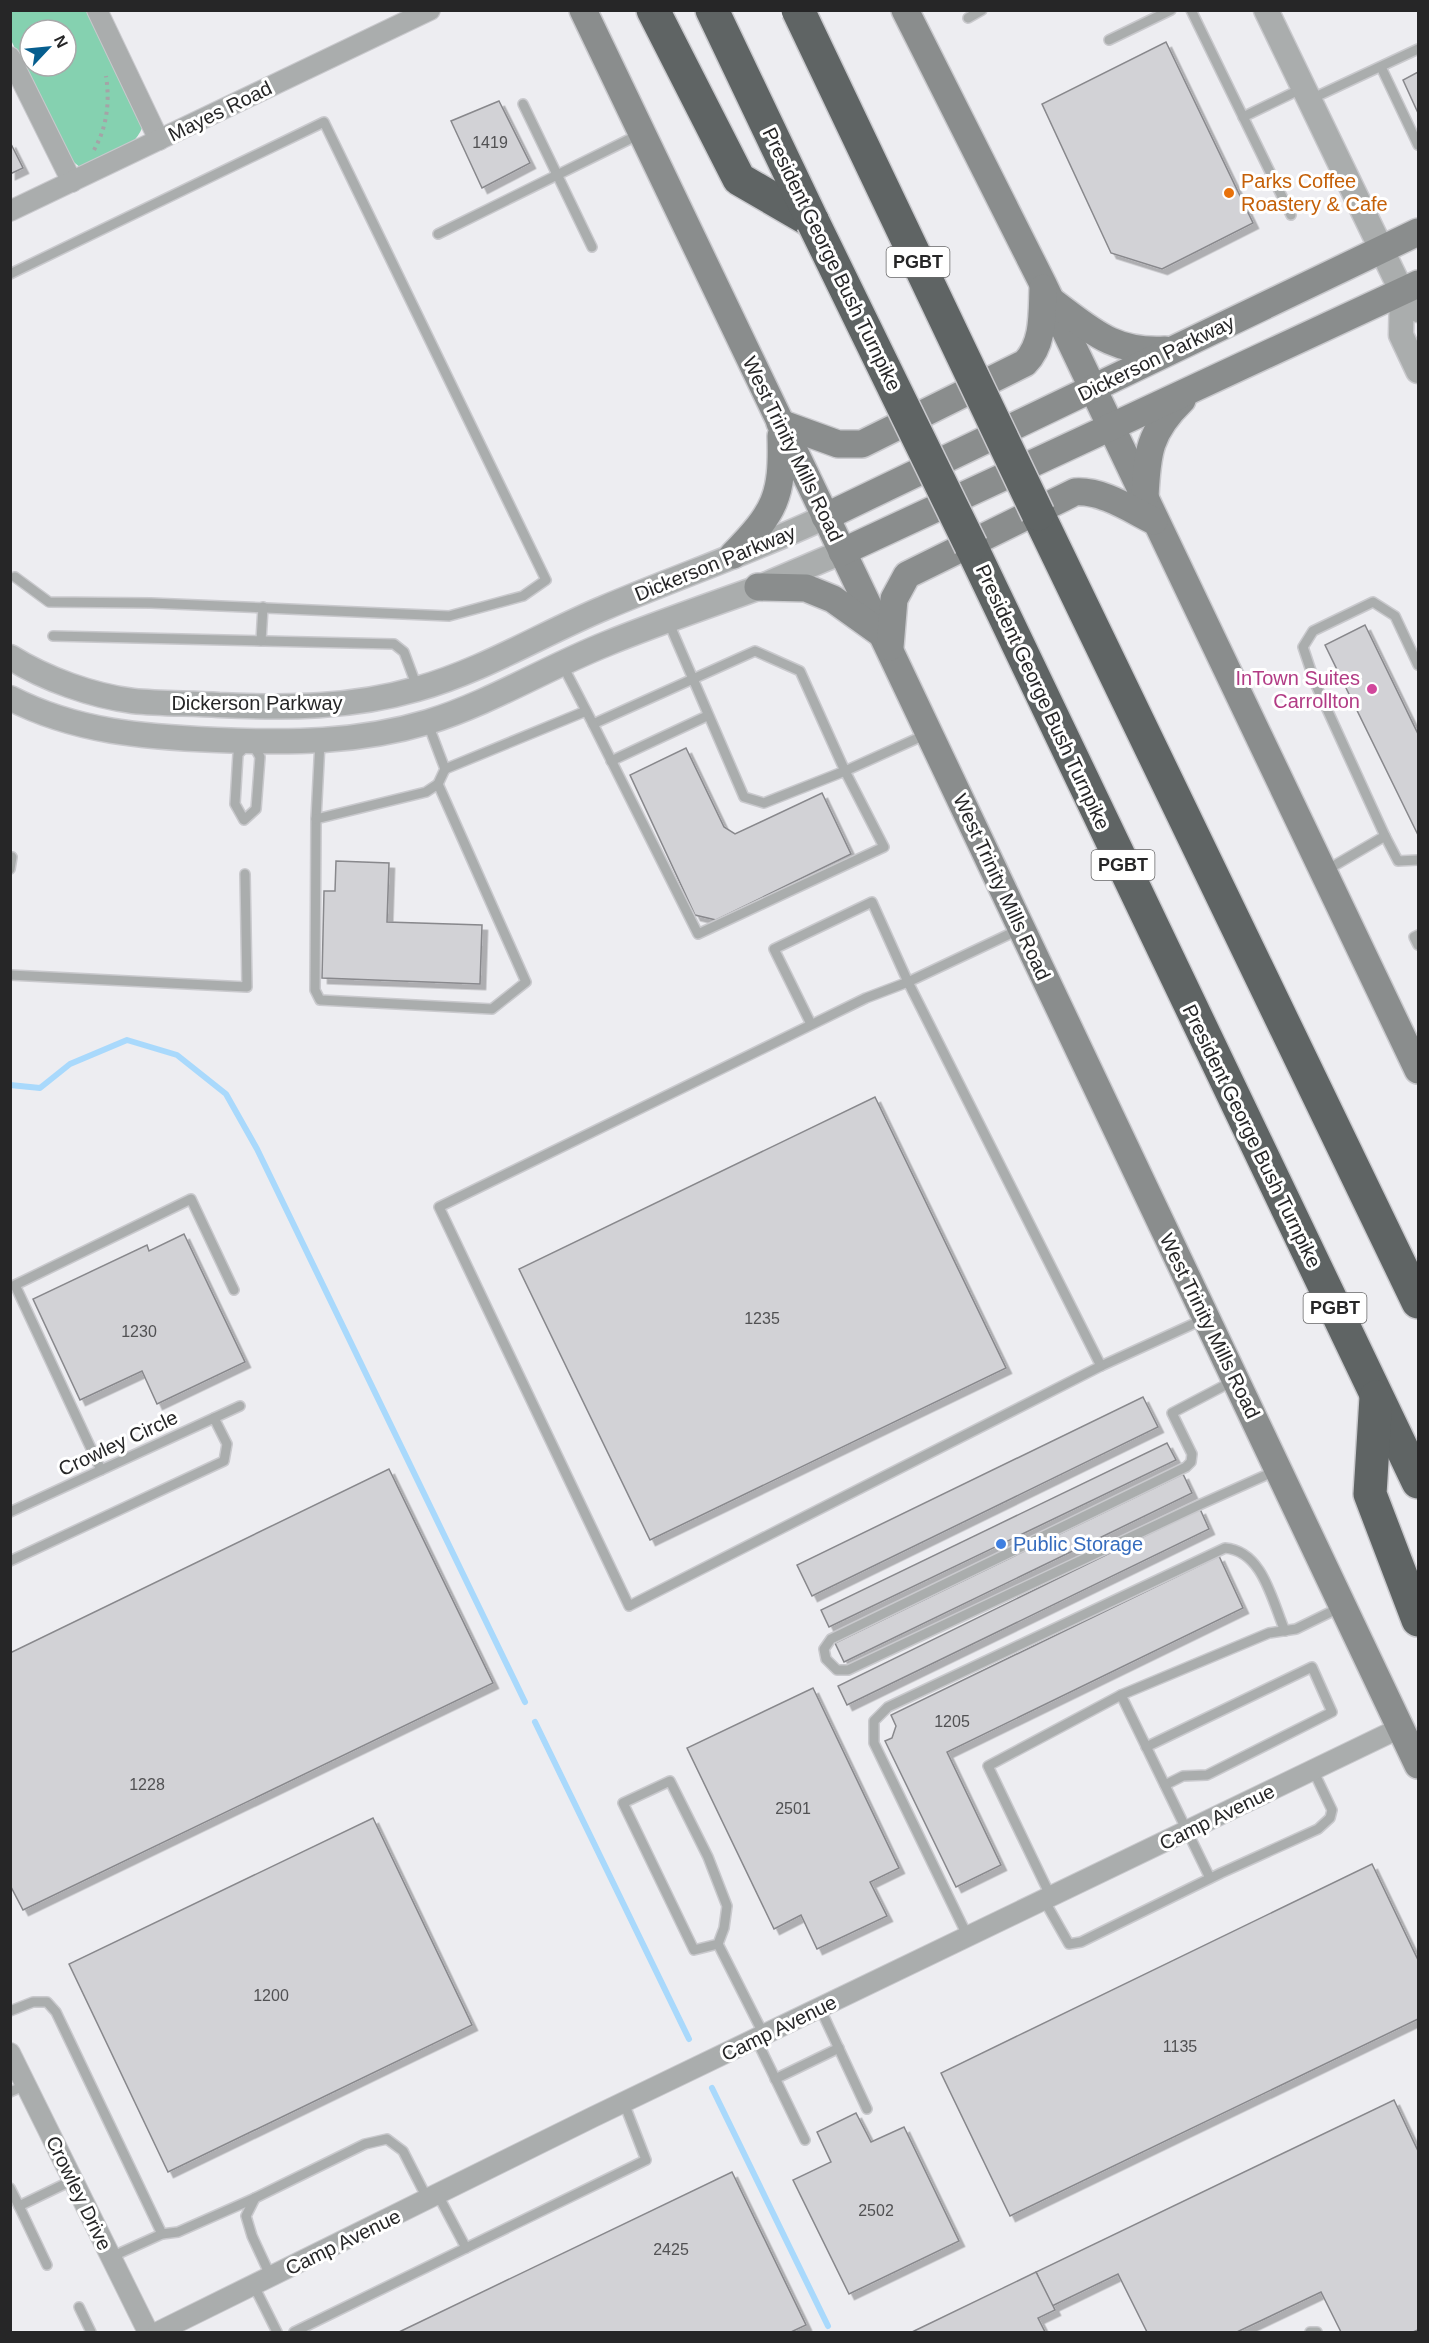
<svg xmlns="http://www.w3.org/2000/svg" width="1429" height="2343" viewBox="0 0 1429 2343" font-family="Arial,sans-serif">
  <defs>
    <filter id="shadow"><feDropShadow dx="5.5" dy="5.5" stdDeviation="0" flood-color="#0004"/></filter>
  </defs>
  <rect width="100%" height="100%" fill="#ededf1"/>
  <path fill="#85d1b0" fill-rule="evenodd" d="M11,11h79l54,111c-7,29 -39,35 -63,46l-16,-13 -54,-115zM30,30h36v36h-36z"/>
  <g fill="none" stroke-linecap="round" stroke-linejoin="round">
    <g stroke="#a9d9fc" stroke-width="6">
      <path d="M10,1085l30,3 30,-24 57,-24 50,15 49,39 31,55 268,553"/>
      <path d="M535,1722l154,317"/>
      <path d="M712,2088l116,238"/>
    </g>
  </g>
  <g fill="#d2d2d6" stroke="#88888c" stroke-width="1.5" filter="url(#shadow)">
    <path d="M1166,42l87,181 -91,46 -51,-16 -69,-149z"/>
    <path d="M1418,72v41l-15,-33z"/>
    <path d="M499,101l31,62 -48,25 -31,-67z"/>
    <path d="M10,142l13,26 -13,6z"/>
    <path d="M1365,625l53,109v101l-93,-190z"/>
    <path d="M686,748l38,79 11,7 87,-41 29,61 -135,66 -21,-5 -65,-140z"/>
    <path d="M336,861l53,2 -2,59 95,3 -2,59 -158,-6 2,-87h11z"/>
    <path d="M875,1097l131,271 -356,172 -131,-271z"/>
    <path d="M184,1234l61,128 -88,42 -15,-33 -62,29 -47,-101 114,-54 2,6z"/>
    <path d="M1143,1397l15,30 -346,169 -15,-31z"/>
    <path d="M1167,1443l9,17 -347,167 -8,-17z"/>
    <path d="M389,1469l104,214 -470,227 -13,-25v-232z"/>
    <path d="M1183,1474l9,19 -348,169 -9,-19z"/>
    <path d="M1200,1509l9,20 -362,176 -9,-19z"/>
    <path d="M1219,1556l24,52 -296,144 54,113 -45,22 -71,-146 7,-3 4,-12 -5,-11z"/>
    <path d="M813,1688l86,180 -29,14 17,34 -70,33 -16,-34 -27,14 -87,-181z"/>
    <path d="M373,1818l99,207 -304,147 -99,-208z"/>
    <path d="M1372,1864l46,96v59l-408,197 -69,-143z"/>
    <path d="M1394,2100l24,51v179l-5,2h-72l-20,-40 -84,40h-90l-29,-58 -66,32 -16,-34z"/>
    <path d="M856,2113l15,29 33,-15 55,114 -110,53 -56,-114 38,-18 -14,-30z"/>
    <path d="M732,2172l74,153 -15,7h-392z"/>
    <path d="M1036,2272l19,38 -17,8 7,14h-133z"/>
  </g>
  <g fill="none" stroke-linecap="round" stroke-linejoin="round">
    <defs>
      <g id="service">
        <path d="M1191,10l100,205"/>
        <path d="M968,18l14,-8"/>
        <path d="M1109,40l62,-30"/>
        <path d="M1381,67l37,78"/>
        <path d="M1311,99l107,-50"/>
        <path d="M523,104l69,143"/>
        <path d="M1243,117l60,-29"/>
        <path d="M438,234l202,-100"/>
        <path d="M10,274l314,-152 222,458 -23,16 -74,20 -298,-13 -102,-1 -34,-25"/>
        <path d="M668,621l76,176 20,6 81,-32 39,76 -186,87 -105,-210 162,-73 45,20 45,100 82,-37"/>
        <path d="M53,636l341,8 10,8 13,35"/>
        <path d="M261,641l2,-34"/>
        <path d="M562,664l31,60"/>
        <path d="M251,741l9,16 -4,52 -12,11 -9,-16 3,-50z"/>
        <path d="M320,742l-4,77 -1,171 5,10 172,9 34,-27 -88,-198"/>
        <path d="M611,761l96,-45"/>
        <path d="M445,769l141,-58"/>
        <path d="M316,819l110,-27 12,-8 7,-15 -17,-45"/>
        <path d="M1385,836l13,25 20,-1"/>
        <path d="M10,869l2,-12"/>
        <path d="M1325,871l60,-35 -70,-153 -12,-36 10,-16 60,-29 22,14 23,49"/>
        <path d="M1018,930l-110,52 193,384 103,-47"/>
        <path d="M1418,935l-4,2 4,8"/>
        <path d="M10,975l237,12 -2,-113"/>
        <path d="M811,1024l-37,-75 98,-47 36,80 -42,16 -427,209 190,399 472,-240"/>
        <path d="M1233,1381l-61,32 20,41 -1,8 -5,5 -355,172 -7,10 2,10 11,11h11l351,-165 76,-34"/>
        <path d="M101,1470l-86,-185 176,-86 43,91"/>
        <path d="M10,1512l230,-106"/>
        <path d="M10,1561l214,-100 3,-17 -13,-26"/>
        <path d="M1121,1695l148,-62 27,-4 45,-22"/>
        <path d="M1146,1747l166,-80 20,45 -125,63 -24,1 -18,9"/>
        <path d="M1051,1897l-63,-131 133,-71 89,183"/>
        <path d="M1044,1900l25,44 12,-2 140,-69 97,-44 12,-11 2,-8 -19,-40"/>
        <path d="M968,1937l-94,-194v-22l14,-14 337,-159c38,3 47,53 60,83"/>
        <path d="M718,1944l-24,6 -71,-147 47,-22 38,76 19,49 -3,22 -6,16 46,91"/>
        <path d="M820,2008l47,101"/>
        <path d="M10,2011l23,-9h14l9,10 106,222"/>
        <path d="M756,2039l49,101"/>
        <path d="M775,2079l64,-31"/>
        <path d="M10,2092l16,-7"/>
        <path d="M10,2188l9,18 54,-26"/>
        <path d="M438,2195l28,53"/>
        <path d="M19,2206l28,59"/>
        <path d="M111,2257l51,-23 16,-2 77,-34"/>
        <path d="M271,2277l-19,-41 -6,-20 9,-18 110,-54 22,-5 16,12 25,49"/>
        <path d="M254,2286l23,46"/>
        <path d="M79,2307l12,25"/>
        <path d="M294,2332l352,-172 -22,-57"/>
        <path d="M1310,2332h7"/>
      </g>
      <g id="minor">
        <path d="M97,10l62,130"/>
        <path d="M10,57l62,125"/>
        <path d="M10,211l420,-201"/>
        <path d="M10,2053l138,279"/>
        <path d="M158,2332l435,-215 809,-390"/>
      </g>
      <g id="tertiary">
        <path d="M1266,10l136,282 16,18"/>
        <path d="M1402,292l-1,43 17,36"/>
        <path d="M10,657c35,22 83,39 123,44 29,3 58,2 86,4 68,3 132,3 198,-16 65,-18 125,-55 187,-81 73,-31 149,-57 221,-91"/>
        <path d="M10,698c66,34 135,39 207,42 72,3 141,3 211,-18 62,-19 118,-54 178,-78 49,-20 99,-37 149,-55 29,-12 58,-25 87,-37"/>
      </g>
      <g id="secondary">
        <path d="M583,10l306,639 529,1116"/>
        <path d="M905,10l138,274 375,786"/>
        <path d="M1053,302c39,29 61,51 112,48"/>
        <path d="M780,423l58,21h24l163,-81c19,-19 17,-49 18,-75"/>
        <path d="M1145,497c2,-44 4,-65 37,-97"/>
        <path d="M825,517l593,-285"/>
        <path d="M842,552l576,-268"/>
        <path d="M733,555c42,-43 50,-58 48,-119"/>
        <path d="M758,587l48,1 27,11 46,33"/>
        <path d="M890,647l4,-48 13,-24 168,-83c27,-2 55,17 79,29"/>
      </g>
      <g id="motorway">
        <path d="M653,10l86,169 74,43"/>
        <path d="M712,10l101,212"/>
        <path d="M1038,514l380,788"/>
        <path d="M971,546l447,936"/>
        <path d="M1376,1397l-6,97 48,126"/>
      </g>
    </defs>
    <use href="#service" stroke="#c9c9cd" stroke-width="12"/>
    <use href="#minor" stroke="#c9c9cd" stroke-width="22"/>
    <use href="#tertiary" stroke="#c9c9cd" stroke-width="27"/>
    <use href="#secondary" stroke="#c9c9cd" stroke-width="30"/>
    <use href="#motorway" stroke="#c9c9cd" stroke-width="36"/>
    <path stroke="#a4a4a7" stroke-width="4" stroke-dasharray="3 4.5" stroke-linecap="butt" d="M94,150c13,-23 16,-48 12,-74"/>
    <use href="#service" stroke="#aaadad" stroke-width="9"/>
    <use href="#minor" stroke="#aaadad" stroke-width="20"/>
    <use href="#tertiary" stroke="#aaadad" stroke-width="24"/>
    <use href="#secondary" stroke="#8a8d8d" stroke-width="27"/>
    <use href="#motorway" stroke="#5f6464" stroke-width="33"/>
    <defs>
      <g id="motorway-bridge">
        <path d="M798,10l240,504"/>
        <path d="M813,222l158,324"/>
      </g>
    </defs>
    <use href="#motorway-bridge" stroke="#c9c9cd" stroke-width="36" stroke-linecap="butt"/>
    <use href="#motorway-bridge" stroke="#5f6464" stroke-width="33"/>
  </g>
  <circle fill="#e8710a" stroke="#fff" stroke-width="2" cx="1229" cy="193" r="6"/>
  <circle fill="#d1479c" stroke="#fff" stroke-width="2" cx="1372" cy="689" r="6"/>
  <circle fill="#3f7fe0" stroke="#fff" stroke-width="2" cx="1001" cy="1544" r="6"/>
  <g text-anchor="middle" stroke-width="6" stroke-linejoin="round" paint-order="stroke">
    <g font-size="16" fill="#515153">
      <text x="490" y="148">1419</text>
      <text x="762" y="1324">1235</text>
      <text x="139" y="1337">1230</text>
      <text x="952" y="1727">1205</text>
      <text x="147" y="1790">1228</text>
      <text x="793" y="1814">2501</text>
      <text x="271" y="2001">1200</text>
      <text x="1180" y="2052">1135</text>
      <text x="876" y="2216">2502</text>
      <text x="671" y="2255">2425</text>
    </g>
    <g fill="#fff" stroke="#676768" stroke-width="1.5">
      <rect x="886.5" y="247" width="63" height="30" rx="4.5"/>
      <rect x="1091.5" y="850" width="63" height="30" rx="4.5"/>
      <rect x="1303.5" y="1293" width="63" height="30" rx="4.5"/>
    </g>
    <g font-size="18" font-weight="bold" fill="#262627">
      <text x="918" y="268">PGBT</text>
      <text x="1123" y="871">PGBT</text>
      <text x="1335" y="1314">PGBT</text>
    </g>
    <g font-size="20" fill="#262627" stroke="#fff">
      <text transform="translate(220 111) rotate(-26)" y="7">Mayes Road</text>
      <text transform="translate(832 259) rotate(64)" y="7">President George Bush Turnpike</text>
      <text transform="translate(1156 358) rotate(-26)" y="7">Dickerson Parkway</text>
      <text transform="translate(793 449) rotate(64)" y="7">West Trinity Mills Road</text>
      <text transform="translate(715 563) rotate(-22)" y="7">Dickerson Parkway</text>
      <text transform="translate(1043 697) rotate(65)" y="7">President George Bush Turnpike</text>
      <text x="257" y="710">Dickerson Parkway</text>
      <text transform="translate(1002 887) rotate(65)" y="7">West Trinity Mills Road</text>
      <text transform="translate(1252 1136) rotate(64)" y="7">President George Bush Turnpike</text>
      <text transform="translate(1210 1326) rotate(64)" y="7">West Trinity Mills Road</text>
      <text transform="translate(118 1443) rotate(-25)" y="7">Crowley Circle</text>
      <text transform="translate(1217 1817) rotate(-26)" y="7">Camp Avenue</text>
      <text transform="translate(779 2028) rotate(-26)" y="7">Camp Avenue</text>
      <text transform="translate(79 2193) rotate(64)" y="7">Crowley Drive</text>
      <text transform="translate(343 2242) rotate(-26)" y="7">Camp Avenue</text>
    </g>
    <g font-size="20" fill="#c56008" stroke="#fff" text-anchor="start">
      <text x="1241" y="188">Parks Coffee<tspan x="1241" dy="23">Roastery &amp; Cafe</tspan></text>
    </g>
    <g font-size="20" fill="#b23c85" stroke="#fff" text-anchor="end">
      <text x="1360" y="685">InTown Suites<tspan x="1360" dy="23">Carrollton</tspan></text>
    </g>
    <g font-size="20" fill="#366cbe" stroke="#fff" text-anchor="start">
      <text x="1013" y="1551">Public Storage</text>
    </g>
  </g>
  <rect width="1429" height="2343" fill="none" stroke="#262627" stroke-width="24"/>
  <g transform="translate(48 48) rotate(64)"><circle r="28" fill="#ffffff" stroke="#a8a8a9" stroke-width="1.5"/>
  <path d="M0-4.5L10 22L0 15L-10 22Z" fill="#065e8f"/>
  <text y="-9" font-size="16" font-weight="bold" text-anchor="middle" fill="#262627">N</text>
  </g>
</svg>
